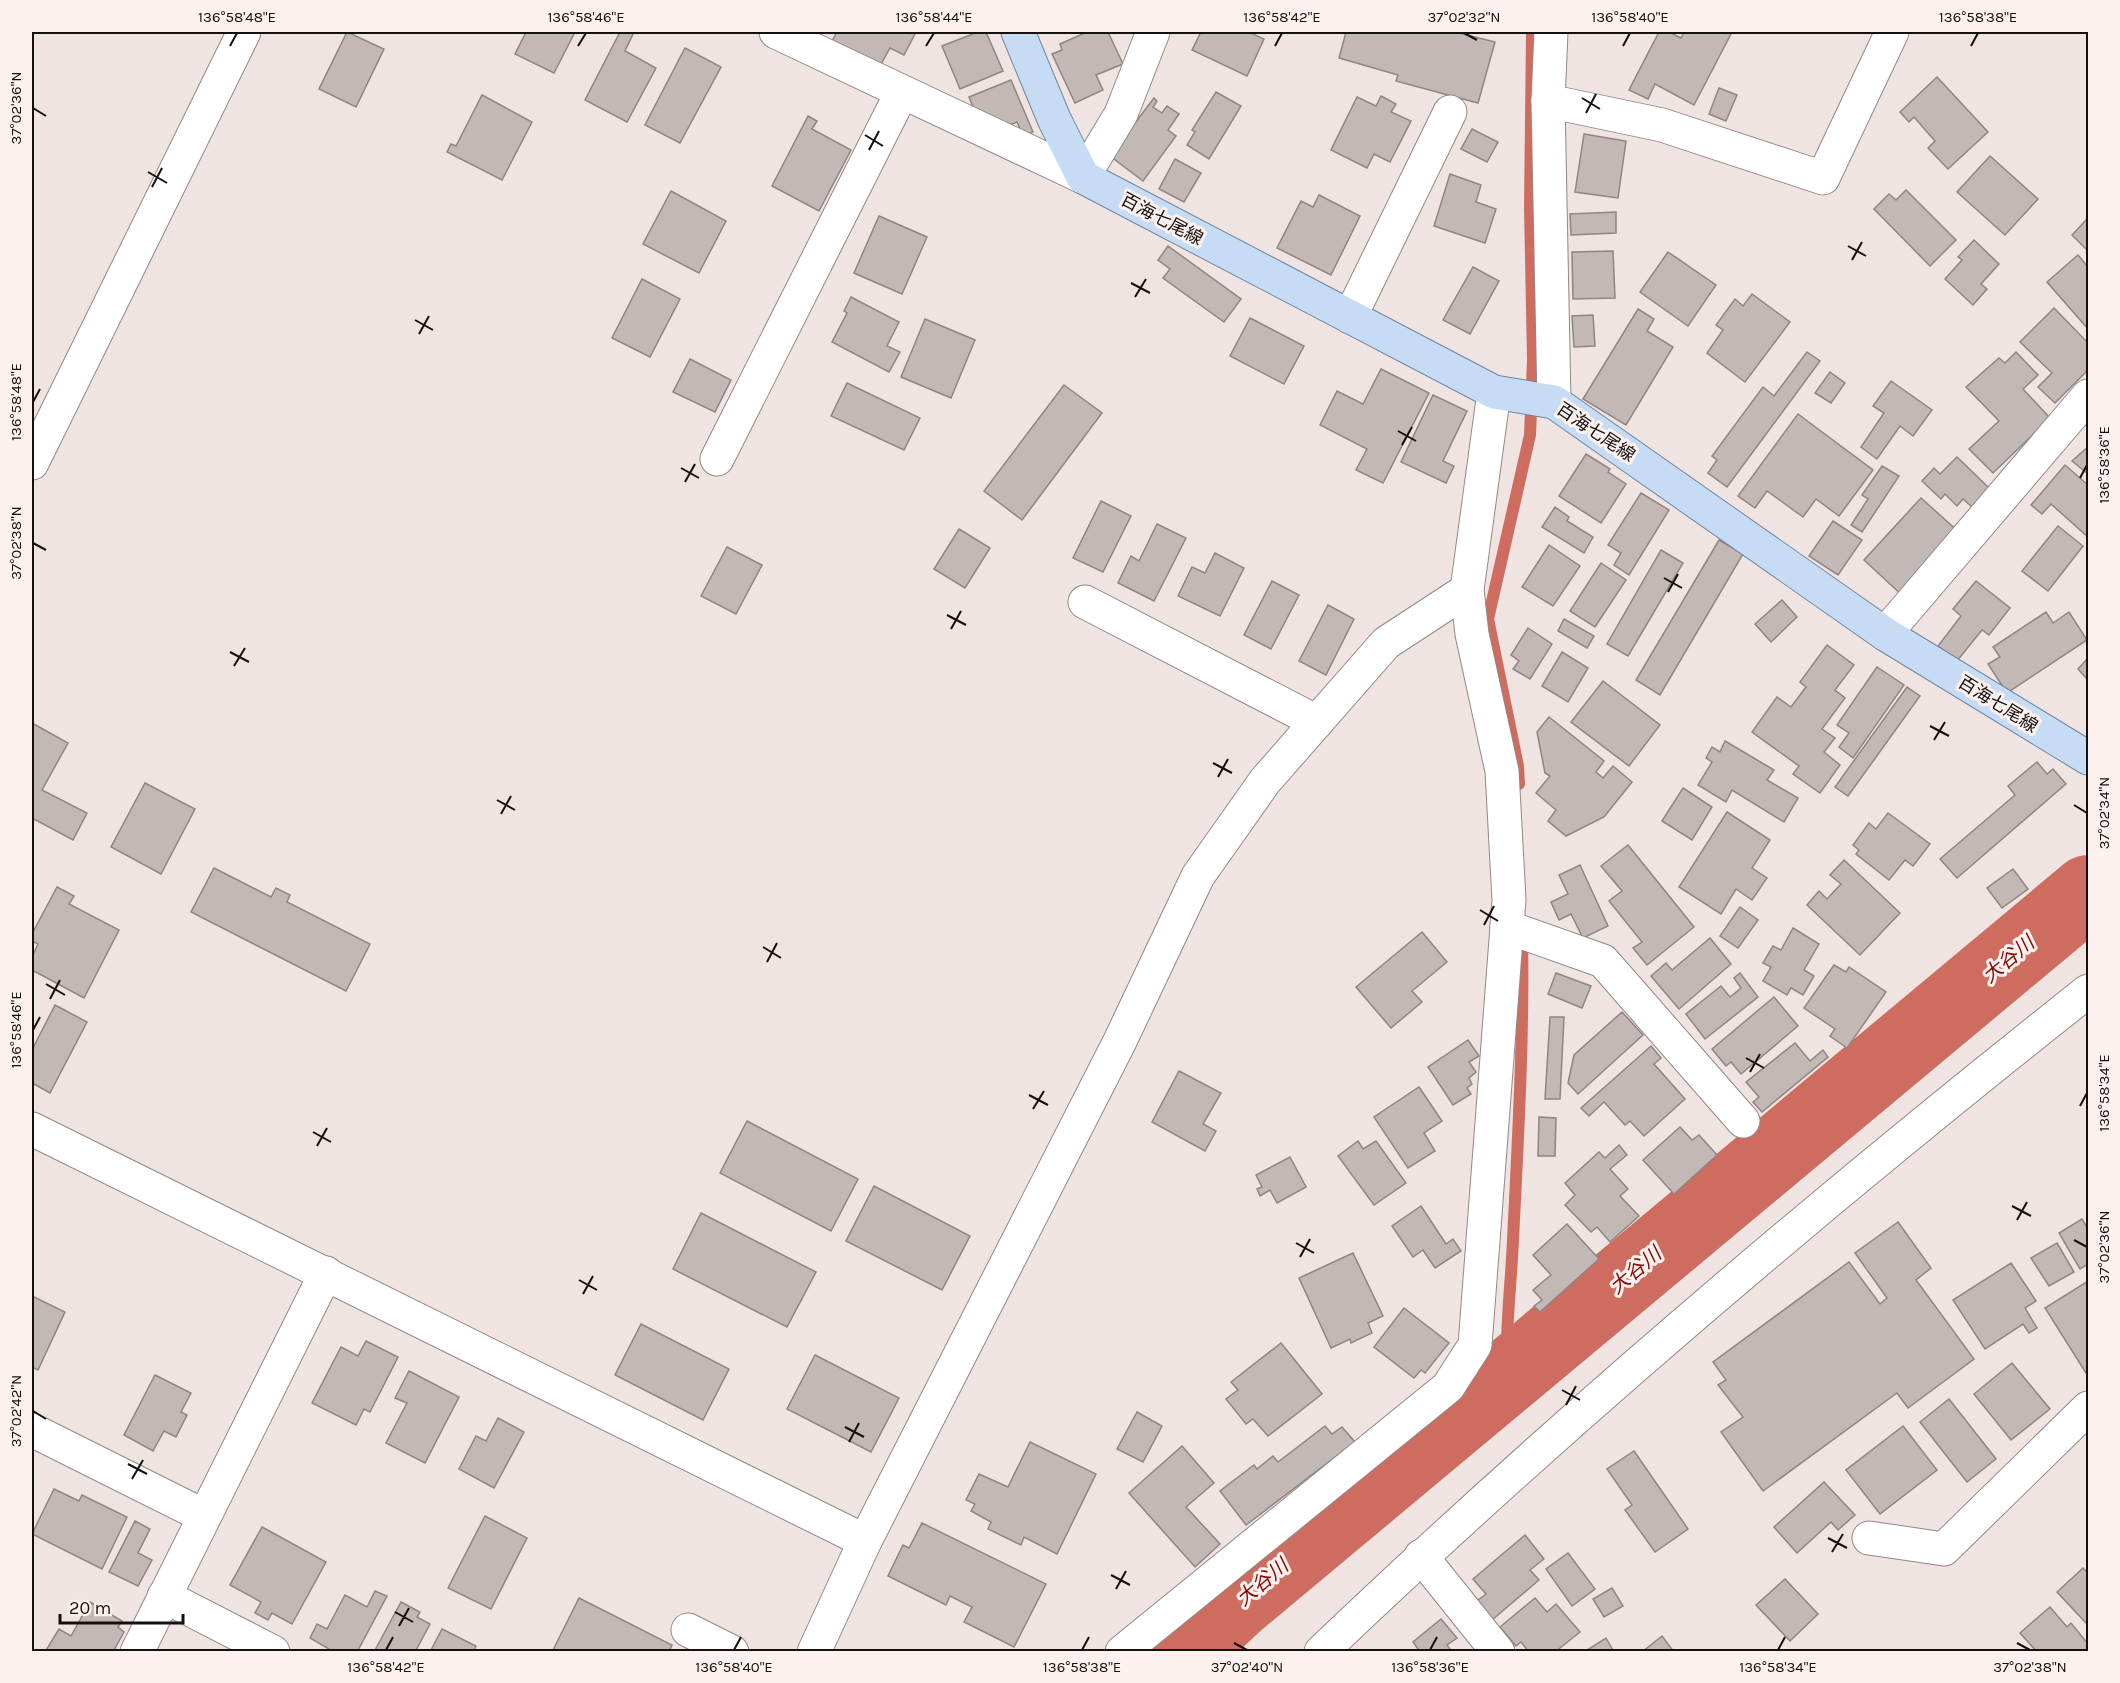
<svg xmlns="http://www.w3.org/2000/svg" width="2120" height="1683" viewBox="0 0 2120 1683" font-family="Karla,'Noto Sans JP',sans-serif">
  <rect width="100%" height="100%" fill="#efe4e2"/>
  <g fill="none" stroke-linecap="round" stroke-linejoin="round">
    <g stroke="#ce6d5f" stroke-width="12">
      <path d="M1519,784l-1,-18 -30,-147 42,-184 3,-75 -3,-153 2,-175"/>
      <path d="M1507,1376c-2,-46 4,-90 6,-136 5,-102 11,-204 9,-306"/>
    </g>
    <path stroke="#ce6d5f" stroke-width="74" d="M1184,1652l51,-48 853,-712"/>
  </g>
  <g fill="#c2b8b6" stroke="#8f8583" stroke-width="1.5">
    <path d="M347,32l37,17 -28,58 -37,-18z"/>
    <path d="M526,32h49l-21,41 -39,-19z"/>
    <path d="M620,32h14l-9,19 31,17 -29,54 -42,-22z"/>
    <path d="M837,32h79l-12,23 -14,-7 -10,18 -48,-25z"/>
    <path d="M978,32h8l17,39 -43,18 -18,-43z"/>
    <path d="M1087,32h21l15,32 -27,11 7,15 -28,13 -23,-49 10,-4 -2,-6z"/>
    <path d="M1201,32h48l15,7 -17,37 -55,-26z"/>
    <path d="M1346,32h109l40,10 -17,61 -82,-22 2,-6 -59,-17z"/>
    <path d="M1659,32h10l12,6 3,-6h48l-38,73 -39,-21 -7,15 -19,-9z"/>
    <path d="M685,48l36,19 -41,76 -35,-18z"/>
    <path d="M1937,77l51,55 -40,37 -20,-21 7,-7 -21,-24 -5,5 -9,-10z"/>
    <path d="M1011,80l22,52 -10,4 -6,-14 -19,8 -18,-6 -11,-27z"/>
    <path d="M1719,88l18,7 -11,26 -17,-7z"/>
    <path d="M1216,92l25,14 -32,53 -22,-14 8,-13 -3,-2z"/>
    <path d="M482,95l50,27 -30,58 -55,-28 4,-8 5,2z"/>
    <path d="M1381,96l15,8 -5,8 20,9 -21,41 -16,-8 -7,14 -36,-18 26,-53 19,9z"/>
    <path d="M1154,98l3,3 -4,6 9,6 5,-7 12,8 -11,16 8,6 -33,45 -33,-25z"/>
    <path d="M808,116l9,5 -5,8 39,21 -32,61 -47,-25z"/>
    <path d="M1472,129l26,13 -11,20 -26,-13z"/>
    <path d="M1584,134l42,7 -8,57 -43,-6z"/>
    <path d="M1990,156l48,43 -33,36 -48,-43z"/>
    <path d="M1175,159l26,14 -17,29 -25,-13z"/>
    <path d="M1450,174l31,11 -5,17 20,7 -11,34 -51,-17z"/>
    <path d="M1906,190l50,50 -26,26 -56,-57 15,-15 7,6z"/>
    <path d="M671,191l55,30 -27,52 -56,-29z"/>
    <path d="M1319,195l41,21 -29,59 -54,-27 24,-47 12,6z"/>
    <path d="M1616,212v21l-45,2 -1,-21z"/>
    <path d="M879,216l48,21 -25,57 -48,-21z"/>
    <path d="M2088,218v33l-16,-16z"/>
    <path d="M1974,240l25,24 -18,20 6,5 -14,16 -28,-26 17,-19 -4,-3z"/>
    <path d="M1168,246l73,53 -17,23 -61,-44 7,-9 -12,-9z"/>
    <path d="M1613,251l2,47 -42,1 -1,-47z"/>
    <path d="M1668,252l48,33 -28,41 -48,-34z"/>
    <path d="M2078,255l10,12v62l-41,-47z"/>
    <path d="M1473,267l26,14 -29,53 -27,-14z"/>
    <path d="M642,279l38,20 -30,58 -38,-19z"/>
    <path d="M1752,294l38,28 -45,60 -38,-29 16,-23 -7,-5 19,-26 8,7z"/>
    <path d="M851,297l48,25 -12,24 13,6 -11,20 -57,-30 15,-29 -3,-2z"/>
    <path d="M2054,308l34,35v27l-33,33 -17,-16 14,-14 -32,-31z"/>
    <path d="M1638,309l16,10 -7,12 26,16 -47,78 -43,-26z"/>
    <path d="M1593,315l2,31 -21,1 -2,-31z"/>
    <path d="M1250,318l54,28 -20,38 -54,-28z"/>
    <path d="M925,319l50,21 -24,58 -50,-21z"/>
    <path d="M1807,352l13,9 -93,126 -19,-14 9,-13 -5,-4 51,-69 11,9z"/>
    <path d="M2016,352l22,23 -15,14 27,29 -57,55 -24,-24 30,-28 -33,-34 33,-29 6,5z"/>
    <path d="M690,359l41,21 -16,32 -42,-20z"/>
    <path d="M1381,369l48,24 -46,90 -27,-13 11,-21 -47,-24 17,-34 26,13z"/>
    <path d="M1830,372l15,11 -14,20 -16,-10z"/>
    <path d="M1891,381l41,29 -19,26 -13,-10 -23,33 -16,-12 23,-34 -11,-7z"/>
    <path d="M847,383l73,35 -16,32 -73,-34z"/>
    <path d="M1064,385l38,28 -80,107 -38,-29z"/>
    <path d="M1433,395l34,16 -24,50 11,5 -8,17 -45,-21z"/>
    <path d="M1798,414l75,56 -34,46 -23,-17 -13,18 -36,-26 -12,17 -17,-12z"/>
    <path d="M2088,447v27l-16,-13z"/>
    <path d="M1586,454l24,15 -2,3 18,12 -25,39 -42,-27z"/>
    <path d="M1957,457l33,32 -18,18 -9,-8 -6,7 -12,-12 -4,5 -19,-18 12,-13 6,6z"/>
    <path d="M2065,465l23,20v52l-37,-33 -9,10 -11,-9z"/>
    <path d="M1882,466l17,10 -37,56 -11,-7 17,-26 -6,-4z"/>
    <path d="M1641,493l28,17 -40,65 -15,-10 7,-12 -13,-8z"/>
    <path d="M1921,498l40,36 -57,63 -40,-37z"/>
    <path d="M1101,501l30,15 -28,56 -30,-14z"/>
    <path d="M1555,507l14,10 -2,4 26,16 -9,16 -42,-26z"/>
    <path d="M1833,521l29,19 -24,35 -29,-19z"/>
    <path d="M1157,524l29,14 -32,63 -36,-18 13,-27 8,5z"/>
    <path d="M2058,526l25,20 -35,45 -26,-20z"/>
    <path d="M959,529l31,19 -25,40 -31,-19z"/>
    <path d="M1719,540l24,14 -83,141 -24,-15z"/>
    <path d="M1549,545l31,21 -27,40 -31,-19z"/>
    <path d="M727,547l35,18 -26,49 -35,-18z"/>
    <path d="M1661,550l22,13 -55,93 -21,-12z"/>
    <path d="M1215,553l29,15 -24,48 -42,-20 14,-29 13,6z"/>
    <path d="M1601,563l25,17 -31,47 -25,-16z"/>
    <path d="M1272,581l27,14 -28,54 -27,-14z"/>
    <path d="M1976,581l34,27 -21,27 -7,-5 -25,31 -19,-15 23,-30 -8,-7z"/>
    <path d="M1782,600l15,17 -26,25 -16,-18z"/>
    <path d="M1328,605l26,14 -28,56 -27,-14z"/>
    <path d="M2046,612l7,11 16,-11 18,28 -80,53 -19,-29 12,-7 -7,-10z"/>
    <path d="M1564,619l30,17 -7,12 -29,-17z"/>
    <path d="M1528,628l24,16 -22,35 -17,-10 6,-8 -8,-6z"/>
    <path d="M1827,645l27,20 -19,25 10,8 -23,31 13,9 -11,14 16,13 -20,28 -27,-19 6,-8 -47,-34 25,-35 14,10 15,-20 -6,-5z"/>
    <path d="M1562,652l26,16 -20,34 -26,-16z"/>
    <path d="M2088,658v22l-10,-11z"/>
    <path d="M1877,667l27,18 -51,73 -14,-11 10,-14 -12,-8z"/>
    <path d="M1603,681l57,44 -31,41 -58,-44z"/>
    <path d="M1907,687l13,9 -72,100 -13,-9z"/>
    <path d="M1549,717l55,44 -8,11 7,6 10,-12 19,16 -28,35 -38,19 -18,-15 8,-11 -20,-17 14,-17 -5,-3 -8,-41z"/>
    <path d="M32,723l36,20 -26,47 45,23 -14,27 -41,-22z"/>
    <path d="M1725,741l49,29 -7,10 31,18 -14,24 -52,-32 -6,12 -28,-17 14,-23 -6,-4 6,-11 8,5z"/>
    <path d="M2037,762l10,12 6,-5 13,15 -109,94 -17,-19 75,-64 -7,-9z"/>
    <path d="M145,783l50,26 -34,65 -50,-27z"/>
    <path d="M1683,788l29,19 -20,33 -30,-19z"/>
    <path d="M1727,812l43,28 -18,28 15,10 -15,22 -16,-11 -15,25 -42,-27z"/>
    <path d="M1888,813l42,31 -17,22 -8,-6 -16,20 -33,-26 3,-4 -6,-5 16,-22 7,6z"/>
    <path d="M1628,845l66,82 -47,38 -14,-17 9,-6 -33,-41 13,-10 -21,-25z"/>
    <path d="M1844,860l56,53 -40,42 -53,-50 12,-14 8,8 14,-15 -11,-9z"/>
    <path d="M1580,865l28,61 -25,12 -12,-24 -12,6 -8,-18 17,-8 -9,-19z"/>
    <path d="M214,868l57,29 5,-9 14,7 -3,7 83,42 -24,47 -155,-79z"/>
    <path d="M2013,869l15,20 -26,19 -15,-20z"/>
    <path d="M57,887l17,9 -5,8 50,26 -35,68 -52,-28v-13l6,-13 -6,-3v-7z"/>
    <path d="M1740,907l18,13 -20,28 -18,-12z"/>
    <path d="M1793,928l26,16 -15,26 10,6 -11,19 -12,-7 -4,7 -24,-14 8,-14 -8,-4 10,-17 8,4z"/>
    <path d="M1422,932l25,30 -35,29 10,11 -31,26 -35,-41z"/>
    <path d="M1710,938l21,26 -52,45 -28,-33 15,-13 6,7z"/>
    <path d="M1834,965l12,7 3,-5 37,25 -39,56 -17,-12 5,-7 -31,-21z"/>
    <path d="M1556,973l35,13 -9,22 -34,-14z"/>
    <path d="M1740,973l18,24 -53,42 -19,-25 35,-28 9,11 11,-9 -7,-10z"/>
    <path d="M1774,997l24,29 -57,48 -10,-12 -5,4 -14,-17z"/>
    <path d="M55,1005l32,17 -37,71 -18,-10v-33z"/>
    <path d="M1622,1012l21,23 -65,59 -10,-11 6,-28z"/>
    <path d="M1550,1017h14l-4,82h-15z"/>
    <path d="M1468,1040l11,16 -10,6 7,10 -7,6 3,6 -5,4 4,6 -18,11 -25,-38z"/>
    <path d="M1795,1043l15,18 13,-11 5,7 -66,55 -9,-10 6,-5 -13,-15z"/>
    <path d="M1651,1046l10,12 -7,6 31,35 -41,37 -14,-15 -5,4 -21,-23 -15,14 -8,-8z"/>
    <path d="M1179,1071l42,22 -18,31 13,7 -11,20 -53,-29z"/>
    <path d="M1419,1087l23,34 -18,12 11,18 -27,17 -34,-51z"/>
    <path d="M1539,1117l17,1 -1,38h-17z"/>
    <path d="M747,1121l111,58 -27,52 -111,-58z"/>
    <path d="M1680,1127l12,13 7,-5 18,20 -43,39 -31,-34z"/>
    <path d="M1358,1141l5,8 13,-8 30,42 -32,22 -36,-49z"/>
    <path d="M1619,1145l8,10 -17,14 18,20 -8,7 19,20 -29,26 -13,-15 -6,5 -26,-27 10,-10 -10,-12 34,-31 6,6z"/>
    <path d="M1290,1157l16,30 -29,16 -7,-13 -10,6 -3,-7 5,-2 -6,-12z"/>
    <path d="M874,1186l96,50 -28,54 -96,-49z"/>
    <path d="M1421,1206l25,38 7,-5 8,12 -26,17 -12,-18 -10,7 -21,-31z"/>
    <path d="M701,1213l115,59 -29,55 -114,-58z"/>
    <path d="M2082,1219l6,10v35l-8,5 -21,-36z"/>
    <path d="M1898,1222l33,46 -15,12 58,79 -66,49 -11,-15 -134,98 -42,-59 22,-15 -25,-32 8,-5 -13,-18 136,-100 31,42 7,-6 -32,-45z"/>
    <path d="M1567,1224l32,35 -59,53 -6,-6 8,-6 -9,-10 18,-15 -18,-20z"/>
    <path d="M2057,1243l17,29 -25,14 -18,-28z"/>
    <path d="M1353,1253l30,63 -15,7 4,10 -21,10 -1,-4 -19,9 -32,-70z"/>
    <path d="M2011,1263l25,38 -11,7 12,20 -8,5 -6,-9 -38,25 -32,-49z"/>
    <path d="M2088,1281v91l-2,1 -41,-65z"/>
    <path d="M32,1296l33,16 -27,58 -6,-3z"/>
    <path d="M1404,1308l45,35 -24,30 -4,-3 -7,8 -40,-31z"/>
    <path d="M641,1324l88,45 -26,51 -88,-45z"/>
    <path d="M366,1341l32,16 -28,55 -6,-3 -8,16 -44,-22 29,-56 17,9z"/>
    <path d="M1281,1343l41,51 -54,42 -15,-17 -7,5 -20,-25 12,-9 -7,-8z"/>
    <path d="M815,1355l84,43 -28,54 -84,-43z"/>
    <path d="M2012,1363l38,46 -39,31 -37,-46z"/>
    <path d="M409,1371l50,26 -34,66 -39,-20 21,-40 -12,-5z"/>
    <path d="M155,1375l36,18 -10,19 6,3 -11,22 -12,-6 -11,20 -29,-16z"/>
    <path d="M1949,1399l47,60 -29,23 -47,-60z"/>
    <path d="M1137,1412l25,14 -19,36 -26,-13z"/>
    <path d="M498,1418l26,14 -30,56 -35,-19 17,-33 10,5z"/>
    <path d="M1325,1426l7,8 10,-7 13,15 -109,83 -26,-34 34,-26 3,4 16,-13 5,6z"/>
    <path d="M1903,1426l34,44 -57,44 -34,-44z"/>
    <path d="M1030,1442l66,32 -39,80 -33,-17 -3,8 -33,-16 3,-7 -20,-11 4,-7 -9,-4 13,-26 29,13z"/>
    <path d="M1182,1446l32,37 -28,24 34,37 -25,23 -66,-74z"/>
    <path d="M1634,1451l54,78 -33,23 -30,-42 7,-5 -25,-36z"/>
    <path d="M1824,1482l31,33 -17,15 -7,-8 -34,31 -23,-26z"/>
    <path d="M54,1489l25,12 3,-6 45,22 -25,52 -70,-35z"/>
    <path d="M485,1516l42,22 -36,71 -43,-21z"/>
    <path d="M135,1521l15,8 -12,24 14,7 -14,26 -29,-14z"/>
    <path d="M922,1523l124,61 -32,63 -50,-25 8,-15 -22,-11 -4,9 -58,-29 15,-31 6,3z"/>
    <path d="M262,1527l64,35 -34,62 -20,-11 -4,7 -13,-7 6,-11 -31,-17z"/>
    <path d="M1525,1535l19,24 -14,11 9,10 -47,40 -15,-19 9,-7 -13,-15z"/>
    <path d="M1568,1553l27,36 -23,17 -26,-37z"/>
    <path d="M2083,1568l5,5v52l-31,-33z"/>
    <path d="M1785,1579l33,35 -28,27 -34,-36z"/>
    <path d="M1612,1588l11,18 -19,11 -11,-18z"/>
    <path d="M375,1591l12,5 -30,56h-23l-24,-14 7,-14 10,5 18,-34 22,12z"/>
    <path d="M579,1598l93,47 -3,7h-117z"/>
    <path d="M1535,1598l12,14 9,-8 24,28 -25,20h-26l-8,-10 -5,4 -16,-19z"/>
    <path d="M90,1602l32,19 -4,6 6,5 -11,20h-68l14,-23 12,7z"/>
    <path d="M401,1602l19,10 -3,5 13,7 -15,28h-41z"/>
    <path d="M2050,1607l17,20 4,-4 17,21v8h-51l-17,-19z"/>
    <path d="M1441,1619l16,19 -10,7 5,7h-32l-7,-10z"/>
    <path d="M442,1629l34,17 -3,6h-43z"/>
    <path d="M1662,1636l12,16h-32z"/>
    <path d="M1606,1638l8,14h-30z"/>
  </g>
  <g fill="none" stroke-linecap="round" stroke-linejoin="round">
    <defs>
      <g id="minor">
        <path d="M776,32l307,145 38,-63 32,-82"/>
        <path d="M1551,32l-3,69 6,301"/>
        <path d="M1548,101l114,24 161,53 69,-146"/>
        <path d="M1350,317l100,-205"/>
        <path d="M717,459l185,-367"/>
        <path d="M32,463l212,-431"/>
        <path d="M1085,602l232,120"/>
        <path d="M1885,634l203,-238"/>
        <path d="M1507,927l96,34 140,160"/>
        <path d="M32,1129l833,412"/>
        <path d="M32,1430l172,86"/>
        <path d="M1869,1538l75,11 144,-141"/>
        <path d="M1421,1556l77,96"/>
        <path d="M164,1596l109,56"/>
        <path d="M688,1630l44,22"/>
        <path d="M137,1652l189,-379"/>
        <path d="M814,1652l51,-111 255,-500 78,-165 67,-95 121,-138 81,-53"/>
        <path d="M1122,1652l326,-265 27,-42 34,-445 -7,-129 -30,-137 -5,-44 27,-198"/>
        <path d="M1321,1652c244,-233 503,-452 767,-661"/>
      </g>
      <path id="major" d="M1018,32l36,87 29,58 411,215 60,10 331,232 203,124"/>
    </defs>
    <use href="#minor" stroke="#928886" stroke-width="35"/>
    <use href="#major" stroke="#6f85a0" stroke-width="35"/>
    <use href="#minor" stroke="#fff" stroke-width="33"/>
    <use href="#major" stroke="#c6dcf4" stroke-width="33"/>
  </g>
  <path fill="none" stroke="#141010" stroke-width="2" d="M1464,33l13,7M230,46l7,-13M578,46l8,-13M926,46l8,-13M1275,46l7,-13M1623,46l7,-13M1971,46l7,-13M1582,98l18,11M33,108l13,8M1586,113l10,-19M865,135l18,11M869,150l10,-19M148,172l19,11M152,187l10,-19M1848,246l18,10M1852,260l10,-18M1131,283l19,10M1135,297l11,-18M415,320l18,10M419,334l10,-18M33,402l7,-13M1398,431l18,10M1402,445l10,-18M681,468l18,10M2080,478l7,-13M685,482l10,-18M33,543l13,7M1664,578l18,10M1668,592l10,-18M947,615l19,10M951,629l10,-18M230,652l19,10M234,666l11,-18M1930,726l19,10M1934,740l11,-18M1213,763l19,10M1218,777l10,-18M497,800l18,10M2074,805l13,8M501,814l10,-18M1480,910l18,11M1484,925l10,-19M763,947l18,11M767,962l10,-19M46,984l19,11M50,999l10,-19M33,1030l7,-13M1746,1058l18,10M1750,1072l10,-18M1029,1095l19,10M2080,1106l7,-13M1033,1109l11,-18M313,1132l18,10M317,1146l10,-18M2012,1206l19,10M2017,1220l10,-18M2074,1240l13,7M1296,1243l18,10M1300,1257l10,-18M579,1280l18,10M583,1294l10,-18M1562,1390l18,10M1566,1405l10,-19M33,1411l13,8M845,1427l19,10M849,1442l10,-19M128,1464l19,10M132,1479l11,-19M1828,1538l19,10M1832,1552l11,-18M1111,1575l19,10M1116,1589l10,-18M395,1612l18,10M399,1626l10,-18M1234,1643l13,7M2017,1643l13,7M386,1650l7,-13M734,1650l7,-13M1082,1650l7,-13M1430,1650l7,-13M1778,1650l7,-13"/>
  <g text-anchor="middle" stroke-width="6" stroke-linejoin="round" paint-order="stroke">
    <g font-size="18" fill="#141010" stroke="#fcf1ef">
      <text transform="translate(1162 219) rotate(28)" y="6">百海七尾線</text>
      <text transform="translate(1596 432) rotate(34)" y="6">百海七尾線</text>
      <text transform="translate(1998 704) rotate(32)" y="6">百海七尾線</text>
    </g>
    <g font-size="20" font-style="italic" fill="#850802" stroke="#fcf1ef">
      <text transform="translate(2008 959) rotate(-40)" y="7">大谷川</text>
      <text transform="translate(1635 1270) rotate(-40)" y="7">大谷川</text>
      <text transform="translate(1262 1582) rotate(-40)" y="7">大谷川</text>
    </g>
  </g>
  <rect width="2120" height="1683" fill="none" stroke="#fcf1ef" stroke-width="66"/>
  <path d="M60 1614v9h123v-9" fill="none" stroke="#141010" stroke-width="3"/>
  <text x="69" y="1614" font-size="18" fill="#141010" stroke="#fcf1ef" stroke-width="4.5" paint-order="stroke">20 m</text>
  <rect x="33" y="33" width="2054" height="1617" fill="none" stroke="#141010" stroke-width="2"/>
  <g font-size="15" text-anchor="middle" fill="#141010">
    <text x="237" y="22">136°58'48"E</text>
    <text x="586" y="22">136°58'46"E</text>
    <text x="934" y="22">136°58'44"E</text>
    <text x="1282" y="22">136°58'42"E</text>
    <text x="1464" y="22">37°02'32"N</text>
    <text x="1630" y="22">136°58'40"E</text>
    <text x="1978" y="22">136°58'38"E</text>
    <text transform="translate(16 108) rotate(-90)" y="5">37°02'36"N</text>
    <text transform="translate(16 402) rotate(-90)" y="5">136°58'48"E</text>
    <text transform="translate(2104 465) rotate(-90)" y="5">136°58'36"E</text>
    <text transform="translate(16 543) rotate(-90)" y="5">37°02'38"N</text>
    <text transform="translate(2104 813) rotate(-90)" y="5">37°02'34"N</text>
    <text transform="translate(16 1030) rotate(-90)" y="5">136°58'46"E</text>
    <text transform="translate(2104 1093) rotate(-90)" y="5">136°58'34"E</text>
    <text transform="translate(2104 1247) rotate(-90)" y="5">37°02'36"N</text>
    <text transform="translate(16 1411) rotate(-90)" y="5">37°02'42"N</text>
    <text x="386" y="1672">136°58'42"E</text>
    <text x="734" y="1672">136°58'40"E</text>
    <text x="1082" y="1672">136°58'38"E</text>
    <text x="1247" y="1672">37°02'40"N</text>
    <text x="1430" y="1672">136°58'36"E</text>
    <text x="1778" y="1672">136°58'34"E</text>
    <text x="2030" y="1672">37°02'38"N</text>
  </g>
</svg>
